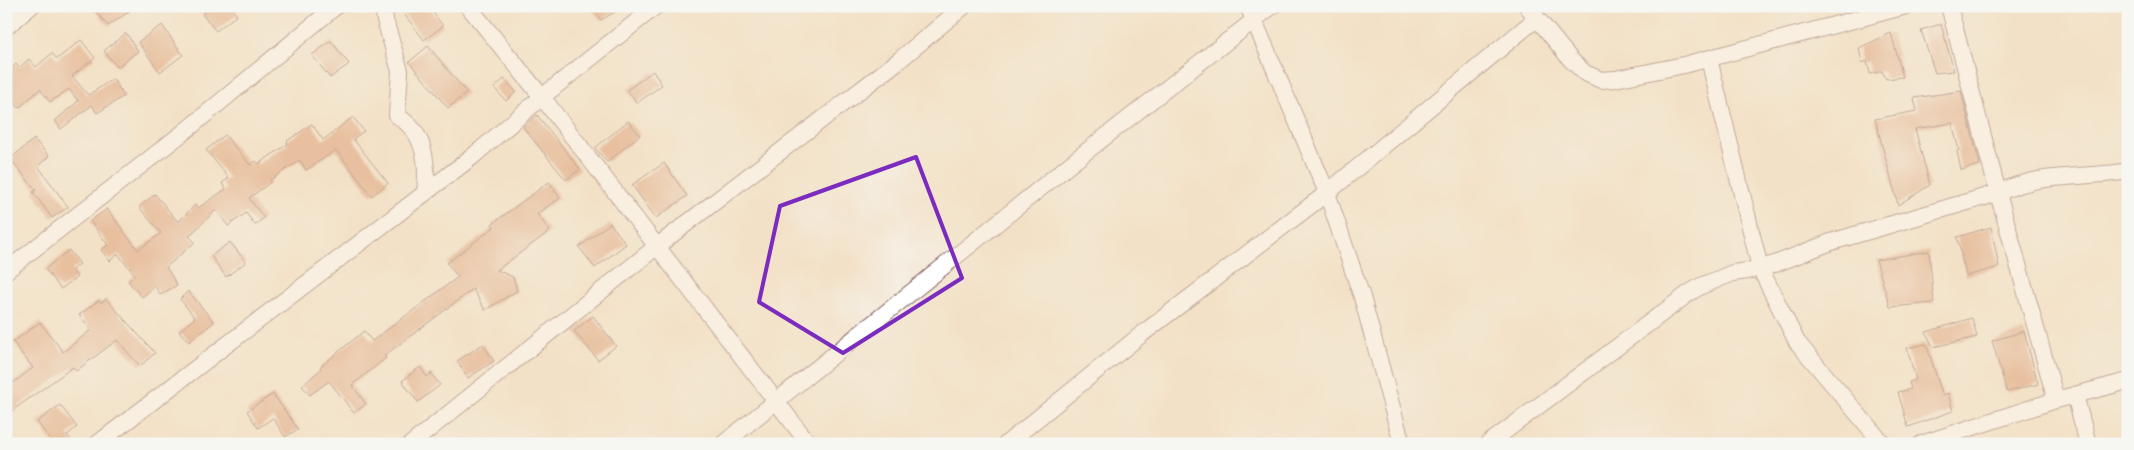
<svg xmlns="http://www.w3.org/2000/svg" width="2134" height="450" viewBox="0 0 2134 450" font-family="'IM FELL DW Pica',serif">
  <rect width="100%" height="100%" fill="#f6f6f2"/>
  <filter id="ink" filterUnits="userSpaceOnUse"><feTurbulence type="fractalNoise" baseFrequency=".02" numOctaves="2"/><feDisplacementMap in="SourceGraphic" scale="10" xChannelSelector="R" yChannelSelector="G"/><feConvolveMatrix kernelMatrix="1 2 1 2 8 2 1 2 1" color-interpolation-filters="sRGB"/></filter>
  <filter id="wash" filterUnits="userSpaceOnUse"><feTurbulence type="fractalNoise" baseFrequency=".0096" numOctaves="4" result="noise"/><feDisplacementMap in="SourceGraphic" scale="20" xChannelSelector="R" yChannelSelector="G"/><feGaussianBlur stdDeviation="1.12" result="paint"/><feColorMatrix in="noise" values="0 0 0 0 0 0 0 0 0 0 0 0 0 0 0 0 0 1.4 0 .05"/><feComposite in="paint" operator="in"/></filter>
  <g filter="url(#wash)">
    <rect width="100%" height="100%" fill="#f3e1c7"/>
    <g id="blocks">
      <g fill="#dc9871">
        <path d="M91,6h46l-29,20z"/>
        <path d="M213,6h17l7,9 -21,16 -14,-17z"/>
        <path d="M398,6h30l15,20 -19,14z"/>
        <path d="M589,6h36l-24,14z"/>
        <path d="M1941,24l13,47 -19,2 -14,-43z"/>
        <path d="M162,25l21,30 -23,17 -22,-30z"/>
        <path d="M126,33l12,18 -21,16 -13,-16z"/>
        <path d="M1891,33l12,44 -17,2 -4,-8 -12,3 -3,-13 -5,2 -3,-15z"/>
        <path d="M81,40l14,18 -23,18 16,19 25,-16 11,17 -27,17 -5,-8 -31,24 -6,-8 23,-20 -9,-12 -19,13 -10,-13 -21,19 -13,-15v-20l10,-9 3,4 10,-9 7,8 16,-14 5,6z"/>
        <path d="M331,41l18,23 -19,14 -18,-23z"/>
        <path d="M428,46l39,47 -19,15 -39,-46z"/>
        <path d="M653,71l9,14 -25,18 -10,-13z"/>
        <path d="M504,79l12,13 -10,9 -12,-13z"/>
        <path d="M1961,91l19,74 -19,5 -4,-19 2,-1 -7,-27 -37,6 15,56 -32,20 -23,-86 42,-8 -3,-13z"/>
        <path d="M537,115l43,54 -14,11 -43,-53z"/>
        <path d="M353,117l11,14 -11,8 35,44 -16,13 -36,-46 -30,20 -6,-10 -30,20 1,2 -22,16 15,20 -9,7 -9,-12 -18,13 -12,-16 -27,26 6,6 -29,25 11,18 -17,10 -5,-9 -13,11 -14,-16 7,-6 -17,-21 -8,7 -9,-11 7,-5 -18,-24 17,-12 31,41 23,-17 -22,-26 16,-13 23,28 17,-17 3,3 28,-19 -4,-6 7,-5 -23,-28 19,-15 25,30 6,-4 2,3 30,-20 -1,-3 25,-17 11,16z"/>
        <path d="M628,121l12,14 -33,27 -12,-14z"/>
        <path d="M34,139l15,17 -11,10 30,41 -16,11 -19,-26 3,-2 -26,-31z"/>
        <path d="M664,163l23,33 -31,22 -24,-33z"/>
        <path d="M549,182l11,16 -23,16 13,17 -53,39 16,7 4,14 -32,19 -12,-21 -89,67 2,2 -34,27 14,19 -12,9 -25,-32 -19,14 -8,-9 19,-17 -1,-2 44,-36 8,10 86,-64 -11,-14 47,-36 -2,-3z"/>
        <path d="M610,223l16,21 -31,24 -16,-21z"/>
        <path d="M1991,227l8,40 -33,9 -9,-39z"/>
        <path d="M230,242l16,20 -20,15 -15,-21z"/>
        <path d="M69,250l11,14 -8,6 5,7 -16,12 -16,-20z"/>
        <path d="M1929,251l5,52 -44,4 -14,-47z"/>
        <path d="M188,291l26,31 -25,20 -10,-11 16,-13 -15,-19z"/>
        <path d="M106,299l49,54 -15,13 -23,-26 -41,31 -3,-4 -67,48v-27l27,-20 -20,-26 27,-20 23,30 28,-22 -12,-15 20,-15 2,3z"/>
        <path d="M593,316l23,30 -18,14 -24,-29z"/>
        <path d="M1972,318l5,19 -44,10 -7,-15z"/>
        <path d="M2024,331l14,53 -31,8 -15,-51z"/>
        <path d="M483,344l11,17 -26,17 -11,-17z"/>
        <path d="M1926,344l17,52 5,-3 5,18 -45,16 -10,-35 13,-3 -2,-7 7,-2 -9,-32z"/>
        <path d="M420,367l7,10 4,-4 9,12 -22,17 -16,-21z"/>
        <path d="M273,394l25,35 -13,8 -12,-19 -15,10 -11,-17z"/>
        <path d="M60,405l17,22 -10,8 7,9h-20l-17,-22z"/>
      </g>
    </g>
  </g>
  <g filter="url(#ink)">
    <use href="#blocks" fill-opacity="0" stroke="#856362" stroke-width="1"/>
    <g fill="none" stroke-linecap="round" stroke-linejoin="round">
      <defs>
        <g id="street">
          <path d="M383,6l2,14 15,51 -3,44c6,5 13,10 18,17 12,18 12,40 10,61"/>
          <path d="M468,6l74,91 267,347"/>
          <path d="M1248,6l79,187 35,104 40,147"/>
          <path d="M1527,6l44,54 14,13 16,7 14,-1 69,-14 222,-59"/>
          <path d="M1949,6l49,187 58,207"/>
          <path d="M6,27l25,-21"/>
          <path d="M1709,59l51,209 37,74 86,102"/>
          <path d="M6,271l183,-143 147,-122"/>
          <path d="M2075,395l13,49"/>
          <path d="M97,444l375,-287 70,-60 114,-91"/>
          <path d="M411,444l245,-197 241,-185 67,-56"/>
          <path d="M723,444l350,-282 199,-156"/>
          <path d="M1006,444l136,-110 185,-141 210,-175"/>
          <path d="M1488,444l201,-151 12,-7 32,-13 15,-2 27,-7 56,-22 167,-49c41,-21 86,-14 130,-22"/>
          <path d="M1921,444l135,-44 72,-19"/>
        </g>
      </defs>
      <use href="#street" stroke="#856362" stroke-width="18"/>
      <use href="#street" stroke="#fff" stroke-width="16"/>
    </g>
  </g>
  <path d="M0 0H2134V450H0ZM916,157l46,121 -119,75 -84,-51 21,-96z" fill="#f3e1c7" fill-opacity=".55" fill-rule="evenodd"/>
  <path fill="none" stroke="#7b2cbf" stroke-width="4" stroke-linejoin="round" d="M916,157l46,121 -119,75 -84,-51 21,-96z"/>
  <rect width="2134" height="450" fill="none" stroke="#f6f6f2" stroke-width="25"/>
</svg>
